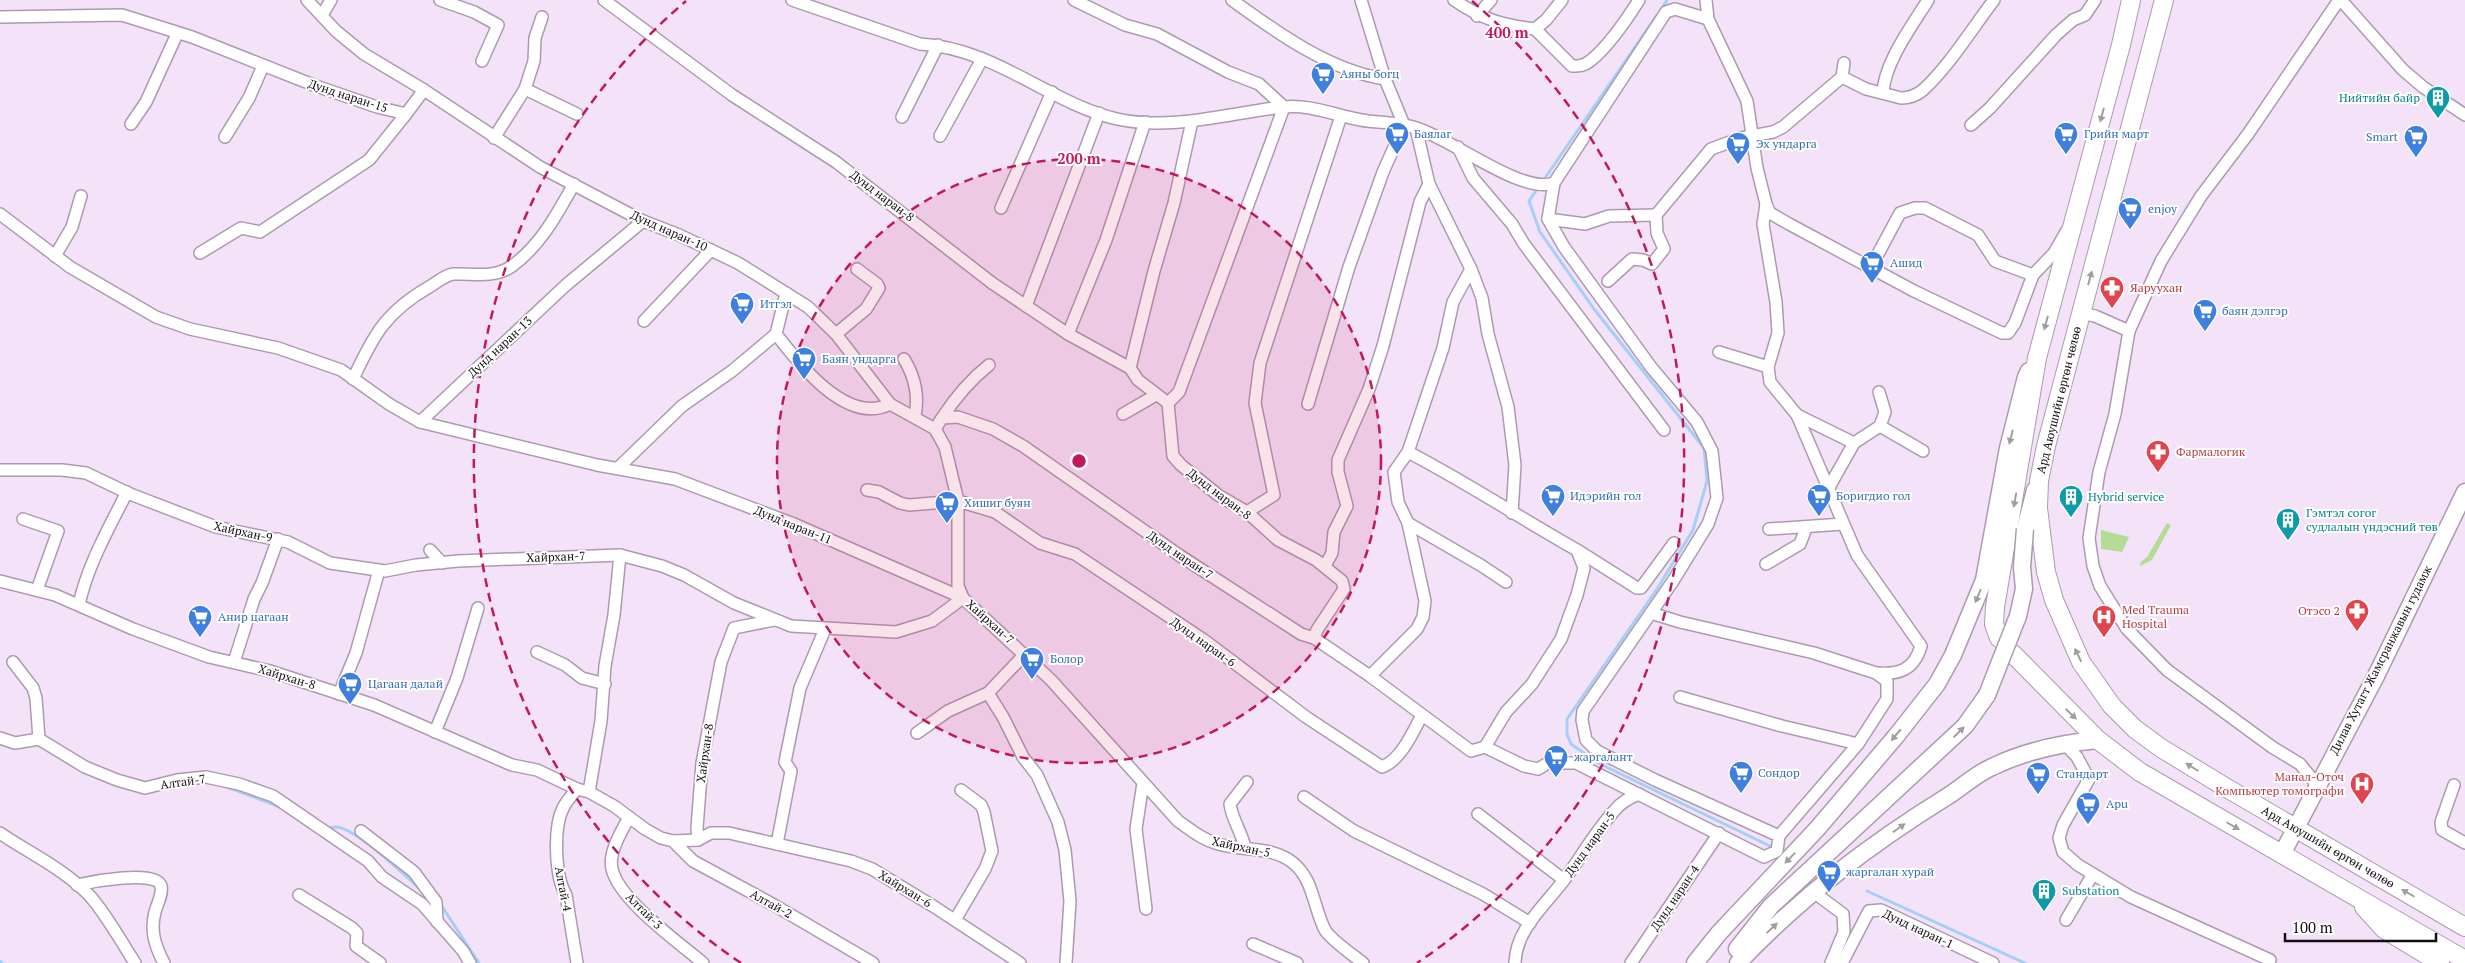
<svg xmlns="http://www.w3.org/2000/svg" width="2465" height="963" viewBox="0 0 2465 963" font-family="'PT Serif',serif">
  <rect width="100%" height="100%" fill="#f4e2f8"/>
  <g fill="#b4dc97">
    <path d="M2167,523l4,2 -19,35 -12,6v-3l7,-6z"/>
    <path d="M2101,530l28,7 -7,15 -21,-3z"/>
  </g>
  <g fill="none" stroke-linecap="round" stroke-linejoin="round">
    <g stroke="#a6cff8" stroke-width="3">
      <path d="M1661,10l6,-10"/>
      <path d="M1543,181l114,-166"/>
      <path d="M1538,188l-9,13 11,31 54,77 110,139 3,33 -14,49 -36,59 -90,130v15l4,10 27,19 174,84"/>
      <path d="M227,787l53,20"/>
      <path d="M325,828c4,0 8,-1 12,-1 20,2 69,49 85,64"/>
      <path d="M1867,891l158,72"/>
      <path d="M441,905l38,58"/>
      <path d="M0,961l2,2"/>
    </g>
    <defs>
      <g id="minor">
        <path d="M307,0l29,31 28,23 60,36 116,77 103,54 36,14 59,28 70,44 28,27 54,70 45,25 10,18 13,54v85l5,12"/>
        <path d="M440,0l34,12 24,13 -16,36"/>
        <path d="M604,0l128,95 104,67 156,121 76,51 62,34 8,12 30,23 5,53 8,9 37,30 29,17 31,28 38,20 26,21 2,8 -27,41 -3,8"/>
        <path d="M792,0l128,44c75,4 129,59 197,75 55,12 112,-6 166,-12 27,-3 51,8 78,13 17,3 35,2 52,7 37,10 108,68 141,56"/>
        <path d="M1074,0l51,25 32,9 71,38 31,12 25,23 -105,285 -11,11"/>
        <path d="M1232,0c44,32 98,71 153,79"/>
        <path d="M1454,0c28,19 47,25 81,29l11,-9 16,-20"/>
        <path d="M1706,0l2,19"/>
        <path d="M2341,0l62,70 20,17 42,28"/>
        <path d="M322,15l9,-15"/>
        <path d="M1477,16l14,-16"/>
        <path d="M0,17l122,-2 70,22 124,49 61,21 29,7 18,-24"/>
        <path d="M1535,29l37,37c7,0 12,0 18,-5 18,-14 37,-42 49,-61"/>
        <path d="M1842,77l2,-14"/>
        <path d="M525,89l9,-28 1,-23 7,-21"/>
        <path d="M1883,93c1,-30 29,-67 45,-93"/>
        <path d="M902,117l36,-72"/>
        <path d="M131,124l15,-22 31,-68"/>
        <path d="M1971,125l19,-17 66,-73 17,-15 12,-5 10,-15"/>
        <path d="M940,136l42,-77"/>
        <path d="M225,137l24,-39 14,-32"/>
        <path d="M494,138l31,-49 52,25"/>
        <path d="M1458,147l15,31 39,46 12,20 140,186"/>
        <path d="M1766,204l-3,20 13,78 2,31 -10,34 2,15 27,33 60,140 64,91c-7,24 -22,29 -45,27"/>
        <path d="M1001,208l51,-116"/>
        <path d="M0,214l70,53 86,50 34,12 88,19 63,22 48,34 31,18 177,43 78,14 119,45 169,74 88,82 127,141c13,9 25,19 40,23 24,7 53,2 74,18 22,17 21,45 33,68 6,10 28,25 38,33"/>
        <path d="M1548,219l37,5 24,-8 47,-1"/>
        <path d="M200,253l41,-25 19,4 109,-72 37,-46"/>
        <path d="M55,256l17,-29 9,-31"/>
        <path d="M1871,267l29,-54 15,-5h10l53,27 17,26 38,14"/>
        <path d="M1471,269l11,29 6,36 20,73 7,58 -3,48"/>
        <path d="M1608,281l24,-22 11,1 9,4 12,-15 -7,-16 -1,-18 55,-66 30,-11 32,-6 10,-5 59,-50 24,12 35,9c7,0 16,-3 22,-8 27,-25 48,-60 71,-90"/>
        <path d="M786,293l-10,41c23,30 71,92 114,70"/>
        <path d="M1026,306l73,-193"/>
        <path d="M2080,313l15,3 34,15 -14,83 -16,58 -10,66 4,28 7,20 27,43 40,41 105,77 28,17 17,21"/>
        <path d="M644,321l67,-71"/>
        <path d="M2129,331l32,-70 40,-65 47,-62 91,-134"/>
        <path d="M836,334l30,-25 13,-21 -2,-4 -20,-15"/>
        <path d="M1068,334l38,-94 39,-118"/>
        <path d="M1719,352l49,15"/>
        <path d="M904,359c11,18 15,37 11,57"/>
        <path d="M1130,368l24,-97 20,-68 18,-82"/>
        <path d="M353,379c21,-45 33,-67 76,-92 7,-4 16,-12 24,-13 20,-1 41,5 59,-8 29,-21 45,-52 62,-82"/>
        <path d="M1879,392l6,20 -5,14"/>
        <path d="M1308,404l41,-137 34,-95 21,-47 -19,-46 -24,-79"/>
        <path d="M1123,414l33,-19"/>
        <path d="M1797,415l57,28 26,-17 43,25"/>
        <path d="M942,418c13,-20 28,-38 47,-53"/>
        <path d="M420,422l146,-137 77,-64"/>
        <path d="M935,429l7,-11 16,-1 35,12 30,17 156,109 122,79 13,4 56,38 101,75 14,-4 39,19 14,3 10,-6h28l188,94 13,-6 2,-15 -124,-56 -58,-29 -11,-11 -4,-20 1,-9 90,-130 35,-57 9,-26 -5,-47 -15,-29 -46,-55 -87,-120 -16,-28 6,-36 112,-171 9,-3 33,10 39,82 10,67 9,36 4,9 19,11 125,67 88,42h6l7,-10 18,-48 21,-22 12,-21"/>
        <path d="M1408,452c58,30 112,66 169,98l7,18 -7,27 -16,44 -29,45 -26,28 -21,35"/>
        <path d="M618,468l64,-62 50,-35 44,-37"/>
        <path d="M0,470h62l24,3 44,21 86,33 72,15 42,21 55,8 31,-6 42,-4 162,-6 42,11 22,9 50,28 57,23 105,6 36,-11 31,-23"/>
        <path d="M1828,489l26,-46"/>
        <path d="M867,490l12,2 21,11 9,2 49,-4 37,11 45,31 35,11 129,86 102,77 76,50c19,-7 31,-35 40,-52"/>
        <path d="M1247,512l27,-17 -19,-92 5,-40 81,-247"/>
        <path d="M23,519l35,12 -21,59"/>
        <path d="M1408,523l74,43 24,16"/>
        <path d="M1769,529l74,-5"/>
        <path d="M430,550l12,13"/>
        <path d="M1577,550l60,38h4l33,-45"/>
        <path d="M1766,564l34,-20 6,-16"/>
        <path d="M1325,566l7,-13 2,-21 13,-26 -9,-34v-12l31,-71 14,-43 37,-144 9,-18"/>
        <path d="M0,581l55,14 78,34 76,28 61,14 104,34 138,60 25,5 40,19 12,3 25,14 31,23 16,9 12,3 25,-1 13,-7h18l122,28 21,8 61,37 87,57"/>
        <path d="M79,605c8,-39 30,-77 48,-113"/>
        <path d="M1651,613l29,9 134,31 62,20 11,8v18l-29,45 -79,92"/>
        <path d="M537,652l28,13 17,13 23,6"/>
        <path d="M13,662l20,26 3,10 3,41 46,28 32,13 28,8 32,-8 29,-3 33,7 34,12 95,65 14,16 40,27 41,47 7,12"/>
        <path d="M234,662l20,-63 8,-16 16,-44"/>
        <path d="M1370,676l47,-47 6,-12 2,-16 -17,-78 -10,-21 -4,-30 14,-20 35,-104 10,-46 18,-33 -42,-85 -13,-56"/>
        <path d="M988,693l15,24 20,40 14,18 21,47 7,28 5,51 -4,62"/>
        <path d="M339,694l17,-41 23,-83"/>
        <path d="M1680,697l102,29 76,18"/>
        <path d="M435,732l22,-54 21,-70"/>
        <path d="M917,733l31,-22 40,-18 37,-39"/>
        <path d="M0,738l15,5 24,-4"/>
        <path d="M2064,743l13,14 12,22 -26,46 -4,13 4,14 15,13 53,32 139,63"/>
        <path d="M1143,783l-7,46 10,80"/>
        <path d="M2454,785l-13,37 1,8 23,13"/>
        <path d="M577,789c-5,6 -11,13 -14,19 -10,20 -8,69 3,87l11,68"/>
        <path d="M589,792l12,-71 4,-55 9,-51 6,-60"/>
        <path d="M1304,797l50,34 129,63 47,29"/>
        <path d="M1478,814l86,66"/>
        <path d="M629,817c-7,14 -21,35 -17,52 7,31 66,73 91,94"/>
        <path d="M361,831l53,41 22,30 1,20"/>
        <path d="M0,833c29,20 64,36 89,62 18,20 31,45 46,68"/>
        <path d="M698,840l-1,-12 5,-65 19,-101 13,-34 40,-8"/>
        <path d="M673,841l20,20 81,44 99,58"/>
        <path d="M777,844l14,-73 -6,-9 15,-74 25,-59"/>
        <path d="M1245,848c-3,-16 -13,-28 -15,-44l17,-22"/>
        <path d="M77,885c13,-3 80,-16 84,1 2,8 -4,18 -6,26 -5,19 0,34 9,51"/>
        <path d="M1812,891l31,23 1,18 -13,31"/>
        <path d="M299,895l53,33 5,5 -1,13 24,17"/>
        <path d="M955,920l30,-51 7,-18 -8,-39 -3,-7 -20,-15"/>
        <path d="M2066,920l27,-46"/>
        <path d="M1253,944l44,19"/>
        <path d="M1515,963c1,-36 33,-60 52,-87 15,-21 29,-45 47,-65 7,-9 15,-13 25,-17"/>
        <path d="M1631,963l88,-130"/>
        <path d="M1842,963l27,-52 12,-1 112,53"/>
      </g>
      <g id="secondary">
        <path d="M2025,529l10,-39"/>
        <path d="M2282,854l94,-178 89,-184"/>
        <path d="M1737,949l34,-43 194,-180 22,-31"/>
        <path d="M1695,963l24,-30 98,-104 80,-94 40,-51 16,-29 31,-75 24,-132 18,-71 3,-6"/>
        <path d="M1738,963c64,-67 131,-118 210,-167 14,-9 28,-22 44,-29 33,-16 70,-24 106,-27"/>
      </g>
      <g id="primary">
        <path d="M2164,0l-118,446 -7,35 -1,27 8,64 8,28 27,62 31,44 23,23 26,19 64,39 240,140"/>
        <path d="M1999,638l-5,-14 1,-17 42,-249 84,-313 10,-45"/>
        <path d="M2013,654l85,86 42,32 325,188"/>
        <path d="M2364,907l20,22 56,34"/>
      </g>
    </defs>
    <use href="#minor" stroke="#ac9baf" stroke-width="14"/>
    <use href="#secondary" stroke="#ac9baf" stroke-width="19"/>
    <use href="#primary" stroke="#ac9baf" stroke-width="20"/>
    <use href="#minor" stroke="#fff" stroke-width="11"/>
    <use href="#secondary" stroke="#fff" stroke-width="16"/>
    <use href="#primary" stroke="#fff" stroke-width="18"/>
    <defs>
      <path id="secondary-bridge" d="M1987,695l31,-79 6,-27 -2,-22 3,-38"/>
    </defs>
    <use href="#secondary-bridge" stroke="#ac9baf" stroke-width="19" stroke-linecap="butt"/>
    <use href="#secondary-bridge" stroke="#fff" stroke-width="16"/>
  </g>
  <defs><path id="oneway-solid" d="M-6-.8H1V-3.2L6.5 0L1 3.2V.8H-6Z" transform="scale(1.25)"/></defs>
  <g fill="#a19ea1">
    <use href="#oneway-solid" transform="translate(2102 115) rotate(105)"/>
    <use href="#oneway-solid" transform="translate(2090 278) rotate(-75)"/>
    <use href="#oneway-solid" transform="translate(2046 323) rotate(105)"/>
    <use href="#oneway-solid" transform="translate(2011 437) rotate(104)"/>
    <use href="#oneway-solid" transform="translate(2015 500) rotate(100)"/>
    <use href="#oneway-solid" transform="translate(1978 596) rotate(112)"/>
    <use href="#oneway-solid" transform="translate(2078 655) rotate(-116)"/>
    <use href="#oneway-solid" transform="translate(2071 714) rotate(44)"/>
    <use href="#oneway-solid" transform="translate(1959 732) rotate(-45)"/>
    <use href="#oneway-solid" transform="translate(1896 735) rotate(130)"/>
    <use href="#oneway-solid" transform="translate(2192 767) rotate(-148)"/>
    <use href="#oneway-solid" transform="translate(2233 826) rotate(30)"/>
    <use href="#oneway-solid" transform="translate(1899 828) rotate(-35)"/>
    <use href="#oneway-solid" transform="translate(1790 858) rotate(134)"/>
    <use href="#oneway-solid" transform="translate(2408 893) rotate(-150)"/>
    <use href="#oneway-solid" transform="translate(1772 928) rotate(-43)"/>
  </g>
  <circle cx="1079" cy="461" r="302" fill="#c2185b" fill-opacity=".12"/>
  <g fill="none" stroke="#c2185b" stroke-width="2.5" stroke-dasharray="9 6">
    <circle cx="1079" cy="461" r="302"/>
    <path d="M741 963A605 605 0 0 1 686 1M1472 1A605 605 0 0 1 1417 963"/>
  </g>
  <defs>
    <symbol id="supermarket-pin" viewBox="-11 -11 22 30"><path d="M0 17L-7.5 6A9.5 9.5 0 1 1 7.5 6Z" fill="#3f7fe0" stroke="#fff"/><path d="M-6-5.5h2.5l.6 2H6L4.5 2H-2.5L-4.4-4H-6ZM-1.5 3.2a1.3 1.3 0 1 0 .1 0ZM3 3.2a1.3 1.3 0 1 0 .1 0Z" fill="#fff"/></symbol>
    <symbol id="building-pin" viewBox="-11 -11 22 30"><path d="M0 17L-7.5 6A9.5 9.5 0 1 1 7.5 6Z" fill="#0f9aa8" stroke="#fff"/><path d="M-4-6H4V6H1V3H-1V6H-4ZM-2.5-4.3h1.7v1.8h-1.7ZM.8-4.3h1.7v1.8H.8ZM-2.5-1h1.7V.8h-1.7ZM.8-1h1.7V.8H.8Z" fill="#fff"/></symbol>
    <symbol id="pharmacy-pin" viewBox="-11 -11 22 30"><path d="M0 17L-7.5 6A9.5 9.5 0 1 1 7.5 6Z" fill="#e0444e" stroke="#fff"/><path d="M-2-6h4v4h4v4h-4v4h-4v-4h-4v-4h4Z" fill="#fff"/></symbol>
    <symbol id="hospital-pin" viewBox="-11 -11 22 30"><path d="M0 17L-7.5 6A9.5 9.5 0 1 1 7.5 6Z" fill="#e0444e" stroke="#fff"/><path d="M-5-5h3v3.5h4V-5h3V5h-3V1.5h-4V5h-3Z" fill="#fff"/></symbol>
  </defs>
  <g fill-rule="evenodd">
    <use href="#supermarket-pin" x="1309" y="60" width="28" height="38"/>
    <use href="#building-pin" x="2424" y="84" width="28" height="38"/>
    <use href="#supermarket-pin" x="1383" y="120" width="28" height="38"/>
    <use href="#supermarket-pin" x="2052" y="120" width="28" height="38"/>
    <use href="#supermarket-pin" x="2402" y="123" width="28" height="38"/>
    <use href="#supermarket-pin" x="1724" y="130" width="28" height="38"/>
    <use href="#supermarket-pin" x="2116" y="195" width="28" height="38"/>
    <use href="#supermarket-pin" x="1858" y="249" width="28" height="38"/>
    <use href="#pharmacy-pin" x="2098" y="274" width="28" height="38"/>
    <use href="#supermarket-pin" x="728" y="290" width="28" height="38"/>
    <use href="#supermarket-pin" x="2191" y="297" width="28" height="38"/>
    <use href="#supermarket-pin" x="790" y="345" width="28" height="38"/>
    <use href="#pharmacy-pin" x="2144" y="438" width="28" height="38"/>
    <use href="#supermarket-pin" x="1539" y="482" width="28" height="38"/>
    <use href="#supermarket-pin" x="1805" y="482" width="28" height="38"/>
    <use href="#building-pin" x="2057" y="483" width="28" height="38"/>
    <use href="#supermarket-pin" x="933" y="489" width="28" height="38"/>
    <use href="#building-pin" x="2274" y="506" width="28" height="38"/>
    <use href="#pharmacy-pin" x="2343" y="597" width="28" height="38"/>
    <use href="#supermarket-pin" x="186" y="603" width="28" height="38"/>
    <use href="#hospital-pin" x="2090" y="603" width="28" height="38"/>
    <use href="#supermarket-pin" x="1018" y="645" width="28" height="38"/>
    <use href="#supermarket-pin" x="336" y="670" width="28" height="38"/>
    <use href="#supermarket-pin" x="1542" y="743" width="28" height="38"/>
    <use href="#supermarket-pin" x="1727" y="759" width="28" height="38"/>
    <use href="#supermarket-pin" x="2024" y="760" width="28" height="38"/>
    <use href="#hospital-pin" x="2348" y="770" width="28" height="38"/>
    <use href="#supermarket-pin" x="2074" y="790" width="28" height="38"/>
    <use href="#supermarket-pin" x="1815" y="858" width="28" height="38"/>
    <use href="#building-pin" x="2030" y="877" width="28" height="38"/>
  </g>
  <g text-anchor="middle" stroke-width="4" stroke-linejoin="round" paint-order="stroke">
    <g font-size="12" fill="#366cbe" stroke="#fff" text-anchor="start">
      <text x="1340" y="78">Аяны богц</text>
      <text x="1414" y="138">Баялаг</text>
      <text x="2084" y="138">Грийн март</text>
      <text x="2398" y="141" text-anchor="end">Smart</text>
      <text x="1756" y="148">Эх ундарга</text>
      <text x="2148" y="213">enjoy</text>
      <text x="1890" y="267">Ашид</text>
      <text x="760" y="308">Итгэл</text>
      <text x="2222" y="315">баян дэлгэр</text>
      <text x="822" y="363">Баян ундарга</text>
      <text x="1570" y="500">Идэрийн гол</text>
      <text x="1836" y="500">Боригдио гол</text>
      <text x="964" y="507">Хишиг буян</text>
      <text x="218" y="621">Анир цагаан</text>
      <text x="1050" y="663">Болор</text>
      <text x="368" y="688">Цагаан далай</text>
      <text x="1574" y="761">жаргалант</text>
      <text x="1758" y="777">Сондор</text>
      <text x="2056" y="778">Стандарт</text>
      <text x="2106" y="808">Apu</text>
      <text x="1846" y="876">жаргалан хурай</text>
    </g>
    <g font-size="12" fill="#130d14" stroke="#fff">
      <text transform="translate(348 96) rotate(18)" y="4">Дунд наран-15</text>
      <text transform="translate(882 196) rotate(37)" y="4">Дунд наран-8</text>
      <text transform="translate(669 231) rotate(24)" y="4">Дунд наран-10</text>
      <text transform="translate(500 347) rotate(-43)" y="4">Дунд наран-13</text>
      <text transform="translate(2059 400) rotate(-76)" y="4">Ард Аюушийн өргөн чөлөө</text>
      <text transform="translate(1219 494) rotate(37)" y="4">Дунд наран-8</text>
      <text transform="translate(793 525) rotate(22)" y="4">Дунд наран-11</text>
      <text transform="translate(243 532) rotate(12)" y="4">Хайрхан-9</text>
      <text transform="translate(1180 555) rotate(34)" y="4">Дунд наран-7</text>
      <text transform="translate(556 557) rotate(-2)" y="4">Хайрхан-7</text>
      <text transform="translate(990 622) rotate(42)" y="4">Хайрхан-7</text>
      <text transform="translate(1203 642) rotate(35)" y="4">Дунд наран-6</text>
      <text transform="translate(2381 660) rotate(-63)" y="4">Дилав Хутагт Жамсранжавын гудамж</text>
      <text transform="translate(287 677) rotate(17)" y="4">Хайрхан-8</text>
      <text transform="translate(705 753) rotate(-82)" y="4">Хайрхан-8</text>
      <text transform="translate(183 782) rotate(-8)" y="4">Алтай-7</text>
      <text transform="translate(1590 844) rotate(-54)" y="4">Дунд наран-5</text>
      <text transform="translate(1241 847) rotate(12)" y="4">Хайрхан-5</text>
      <text transform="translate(2328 847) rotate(30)" y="4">Ард Аюушийн өргөн чөлөө</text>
      <text transform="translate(563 889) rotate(79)" y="4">Алтай-4</text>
      <text transform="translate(905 889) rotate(31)" y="4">Хайрхан-6</text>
      <text transform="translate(1675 898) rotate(-56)" y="4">Дунд наран-4</text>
      <text transform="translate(771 904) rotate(29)" y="4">Алтай-2</text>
      <text transform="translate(644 911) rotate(45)" y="4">Алтай-3</text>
      <text transform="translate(1918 929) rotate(25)" y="4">Дунд наран-1</text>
    </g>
    <g font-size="12" fill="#0d838f" stroke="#fff" text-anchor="start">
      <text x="2420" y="102" text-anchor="end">Нийтийн байр</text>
      <text x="2088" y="501">Hybrid service</text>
      <text x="2306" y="517">Гэмтэл согог<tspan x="2306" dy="14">судлалын үндэсний төв</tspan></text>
      <text x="2062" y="895">Substation</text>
    </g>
    <g font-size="12" fill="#be3a42" stroke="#fff" text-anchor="start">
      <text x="2130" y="292">Яаруухан</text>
      <text x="2176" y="456">Фармалогик</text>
      <text x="2122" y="614">Med Trauma<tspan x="2122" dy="14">Hospital</tspan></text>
      <text x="2340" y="615" text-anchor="end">Отэсо 2</text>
      <text x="2344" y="781" text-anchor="end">Манал-Оточ<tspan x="2344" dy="14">Компьютер томографи</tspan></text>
    </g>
  </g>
  <circle cx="1079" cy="461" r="8" fill="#c2185b" stroke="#fff" stroke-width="2.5"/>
  <g font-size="15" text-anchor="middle" font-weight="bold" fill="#c2185b" stroke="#fff" stroke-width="4" stroke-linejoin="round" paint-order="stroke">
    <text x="1507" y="38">400 m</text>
    <text x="1079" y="164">200 m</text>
  </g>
  <path d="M2285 933v8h151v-8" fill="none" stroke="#130d14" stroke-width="2.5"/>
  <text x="2292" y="933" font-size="15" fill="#130d14" stroke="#ffffff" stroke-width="4" paint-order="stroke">100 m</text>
</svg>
